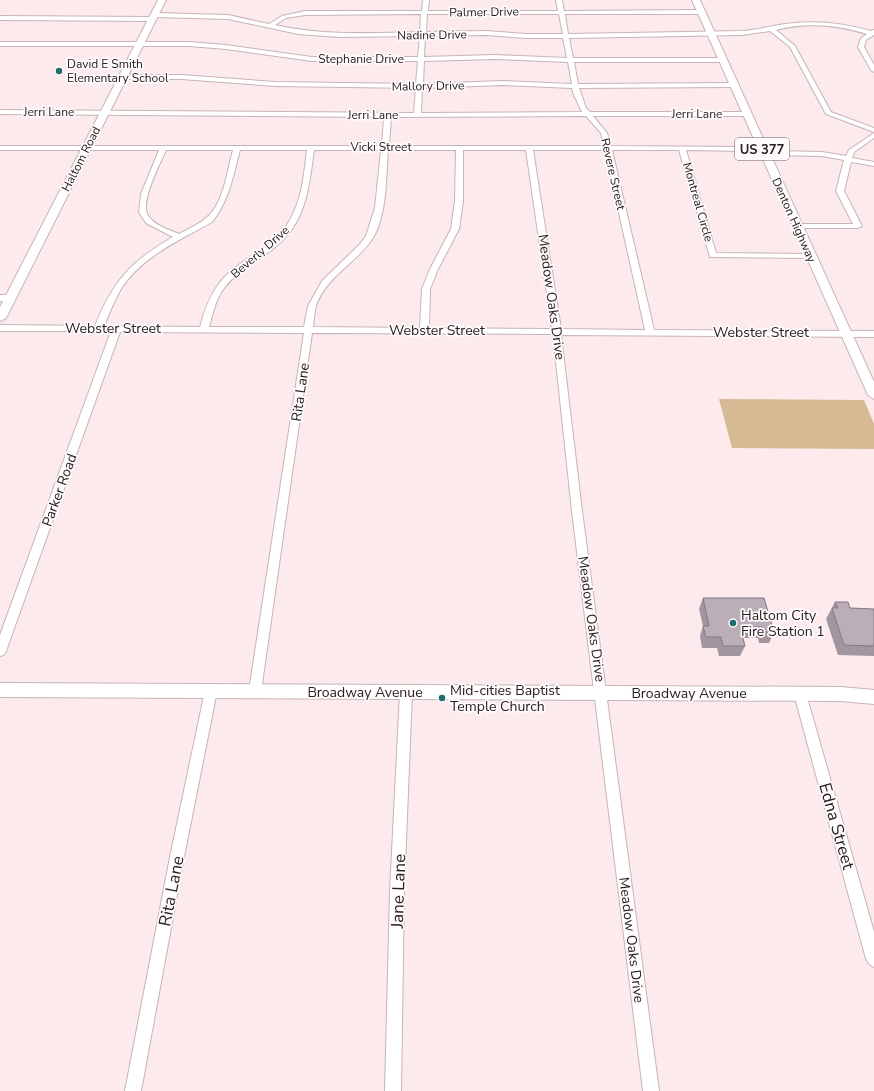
<svg xmlns="http://www.w3.org/2000/svg" width="874" height="1091" viewBox="0 0 874 1091" font-family="'Nunito Sans',sans-serif">
  <rect width="100%" height="100%" fill="#fceaed"/>
  <path fill="#d6ba93" d="M719,399l145,1 10,24v25l-142,-1z"/>
  <g fill="none" stroke-linecap="round" stroke-linejoin="round">
    <defs>
      <g id="minor">
        <path d="M423,0h6l-1,11h130l-2,-11h6l2,11 137,-1 3,2 -3,2h-136l3,20 174,-3c15,-1 28,-5 43,-7 29,-4 58,-1 86,7l3,-1v5l-8,5 -2,7 10,18v7l-3,-2 -13,-23 3,-9 6,-4c-29,-9 -62,-12 -91,-4l19,16 36,66 43,16v4l-48,-18 -36,-67 -20,-16 -28,4 -173,3 4,20h150l3,2 -3,2h-149l4,22 156,-1 3,2 -3,2 -155,1 7,20 4,4h157l3,2 -3,2h-154l14,17 4,13 136,1 27,4 48,1 24,4 3,-6 25,-17v5l-20,14 -2,6 22,4v4l-23,-4 -7,29 18,35 -4,2h-61l-4,-2 4,-2h56l-17,-33 8,-31 -22,-4 -48,-1 -27,-4 -61,-1 30,103 98,1 1,2 -4,2 -101,-1 -31,-107h-67l42,180 220,1v6l-313,-2 21,176 77,580h-16l-71,-580 -19,-177 -241,-1 -51,358 -2,4 -4,1 -4,-1 -2,-4 55,-358 -184,-1 -114,319 -2,4 -4,1v-21l111,-304h-111v-6l95,1c18,-45 36,-65 78,-89l-27,-14 -7,-11 2,-18 18,-44h-159v-4h382l2,-29 -384,-3v-4l414,3 2,-25 -141,-2 -94,-7h-58l-3,-2 3,-2h58l94,7 141,2 2,-23h-106l-86,-12 -37,-3h-189v-4h189l37,3 86,12h106l2,-21 -80,1 -42,-3 -70,-15 -73,-2 -3,-2 3,-2 73,2 41,9 13,-8 23,-5h117zM421,14l-1,18c-49,1 -97,4 -145,-7l11,-7 19,-3zM427,14h132l4,20h-37l-40,-3 -60,1zM486,35l40,3h37l4,20 -72,-3 -71,2 1,-21zM495,59l73,3 4,22 -70,-3 -79,3 1,-23zM502,85l70,3 2,7 8,17 -161,1 1,-25zM586,116l15,17 3,13h-215l2,-29zM166,150h67c-6,21 -9,54 -27,68 -8,7 -18,11 -27,16 -9,-4 -23,-8 -30,-17 -11,-12 11,-53 17,-67zM240,150h67c-3,24 -5,52 -19,73 -17,27 -51,36 -70,62 -9,12 -14,27 -18,42l-96,-1c5,-12 10,-25 17,-37 20,-32 59,-49 91,-67 17,-21 21,-46 28,-72zM314,150h67l-6,58 -9,28 -6,8 -38,37 -14,25 -4,21h-95c4,-14 7,-29 16,-40 18,-23 48,-32 65,-55 18,-24 20,-54 24,-82zM388,150h68l-1,51 -4,28 -21,40 -8,20 -2,39 -107,-1c1,-6 1,-14 3,-21 10,-30 41,-43 57,-68 14,-23 13,-62 15,-88zM463,150h63l26,179 -123,-1 1,-39 8,-20 21,-40 4,-28zM533,150h72l40,180 -84,-1z"/>
        <path d="M0,16l153,1 3,2 -3,2 -153,-1z"/>
        <path d="M0,295h10l4,3 -4,3h-10z"/>
        <path d="M211,686l4,1 2,4 -33,166 -43,234h-16l45,-234 35,-166 2,-4z"/>
        <path d="M406,687l4,1 2,4 -8,199 -3,200h-16l5,-200 10,-199 2,-4z"/>
        <path d="M800,689l4,1 2,4 68,238v35l-5,-3 -3,-5 -72,-265 2,-4z"/>
      </g>
      <g id="major">
        <path d="M158,0h8l-160,318 -6,3v-14z"/>
        <path d="M692,0h8l174,382v17l-6,-4z"/>
        <path d="M0,683l841,4 33,3v14l-33,-3 -841,-4z"/>
      </g>
    </defs>
    <use href="#minor" stroke="#c6b4b7" stroke-width="2"/>
    <use href="#major" stroke="#c6b4b7" stroke-width="2"/>
    <use href="#minor" fill="#fff" fill-rule="evenodd"/>
    <use href="#major" fill="#fff" fill-rule="evenodd"/>
  </g>
  <g fill="#a1969f">
    <path d="M703,598l71,34 -5,11h-10l-1,-5h-15l2,8 -5,10h-21l-2,-8h-15l-2,-12 3,-10 -4,-17z"/>
    <path d="M835,602l15,6 24,1v47l-36,-1 -12,-36z"/>
  </g>
  <g fill="#bbaeb9" stroke="#837a82">
    <path d="M703,598h61l10,34h-10l-2,-5h-22l5,19h-22l-2,-9h-15l-3,-11h6z"/>
    <path d="M835,602h13l2,6 24,1v37l-30,-1 -12,-37h6z"/>
  </g>
  <g fill="#216c6c" stroke="#fffbfc" stroke-width="1.5">
    <circle cx="59" cy="71" r="4"/>
    <circle cx="733" cy="623" r="4"/>
    <circle cx="442" cy="698" r="4"/>
  </g>
  <g text-anchor="middle" stroke-width="3.5" stroke-linejoin="round" paint-order="stroke">
    <g font-size="12" fill="#272021" stroke="#fffbfc">
      <text transform="translate(484 12) rotate(-1)" y="4">Palmer Drive</text>
      <text transform="translate(432 35) rotate(-1)" y="4">Nadine Drive</text>
      <text x="361" y="63">Stephanie Drive</text>
      <text transform="translate(428 86) rotate(-1)" y="4">Mallory Drive</text>
      <text x="49" y="116">Jerri Lane</text>
      <text x="697" y="118">Jerri Lane</text>
      <text x="373" y="119">Jerri Lane</text>
      <text x="381" y="151">Vicki Street</text>
      <text transform="translate(81 159) rotate(-63)" y="4">Haltom Road</text>
      <text transform="translate(613 174) rotate(77)" y="4">Revere Street</text>
      <text transform="translate(698 202) rotate(74)" y="4">Montreal Circle</text>
      <text transform="translate(794 220) rotate(66)" y="4">Denton Highway</text>
      <text transform="translate(260 252) rotate(-41)" y="4">Beverly Drive</text>
    </g>
    <g font-size="12" fill="#272021" stroke="#fffbfc" text-anchor="start">
      <text x="67" y="68">David E Smith<tspan x="67" dy="14">Elementary School</tspan></text>
    </g>
    <rect fill="#fffbfc" stroke="#686263" stroke-width="1" x="735" y="138" width="54" height="22" rx="3"/>
    <g font-size="13" font-weight="bold" fill="#272021">
      <text x="762" y="154">US 377</text>
    </g>
    <g font-size="14" fill="#272021" stroke="#fffbfc">
      <text transform="translate(552 297) rotate(82)" y="5">Meadow Oaks Drive</text>
      <text x="113" y="333">Webster Street</text>
      <text x="437" y="335">Webster Street</text>
      <text x="761" y="337">Webster Street</text>
      <text transform="translate(300 392) rotate(-82)" y="5">Rita Lane</text>
      <text transform="translate(59 490) rotate(-70)" y="5">Parker Road</text>
      <text transform="translate(592 619) rotate(82)" y="5">Meadow Oaks Drive</text>
      <text x="365" y="697">Broadway Avenue</text>
      <text x="689" y="698">Broadway Avenue</text>
      <text transform="translate(632 940) rotate(83)" y="5">Meadow Oaks Drive</text>
    </g>
    <g font-size="14" fill="#272021" stroke="#fffbfc" text-anchor="start">
      <text x="741" y="620">Haltom City<tspan x="741" dy="16">Fire Station 1</tspan></text>
      <text x="450" y="695">Mid-cities Baptist<tspan x="450" dy="16">Temple Church</tspan></text>
    </g>
    <g font-size="17" fill="#272021" stroke="#fffbfc">
      <text transform="translate(837 826) rotate(74)" y="6">Edna Street</text>
      <text transform="translate(171 891) rotate(-79)" y="6">Rita Lane</text>
      <text transform="translate(398 891) rotate(-88)" y="6">Jane Lane</text>
    </g>
  </g>
</svg>
